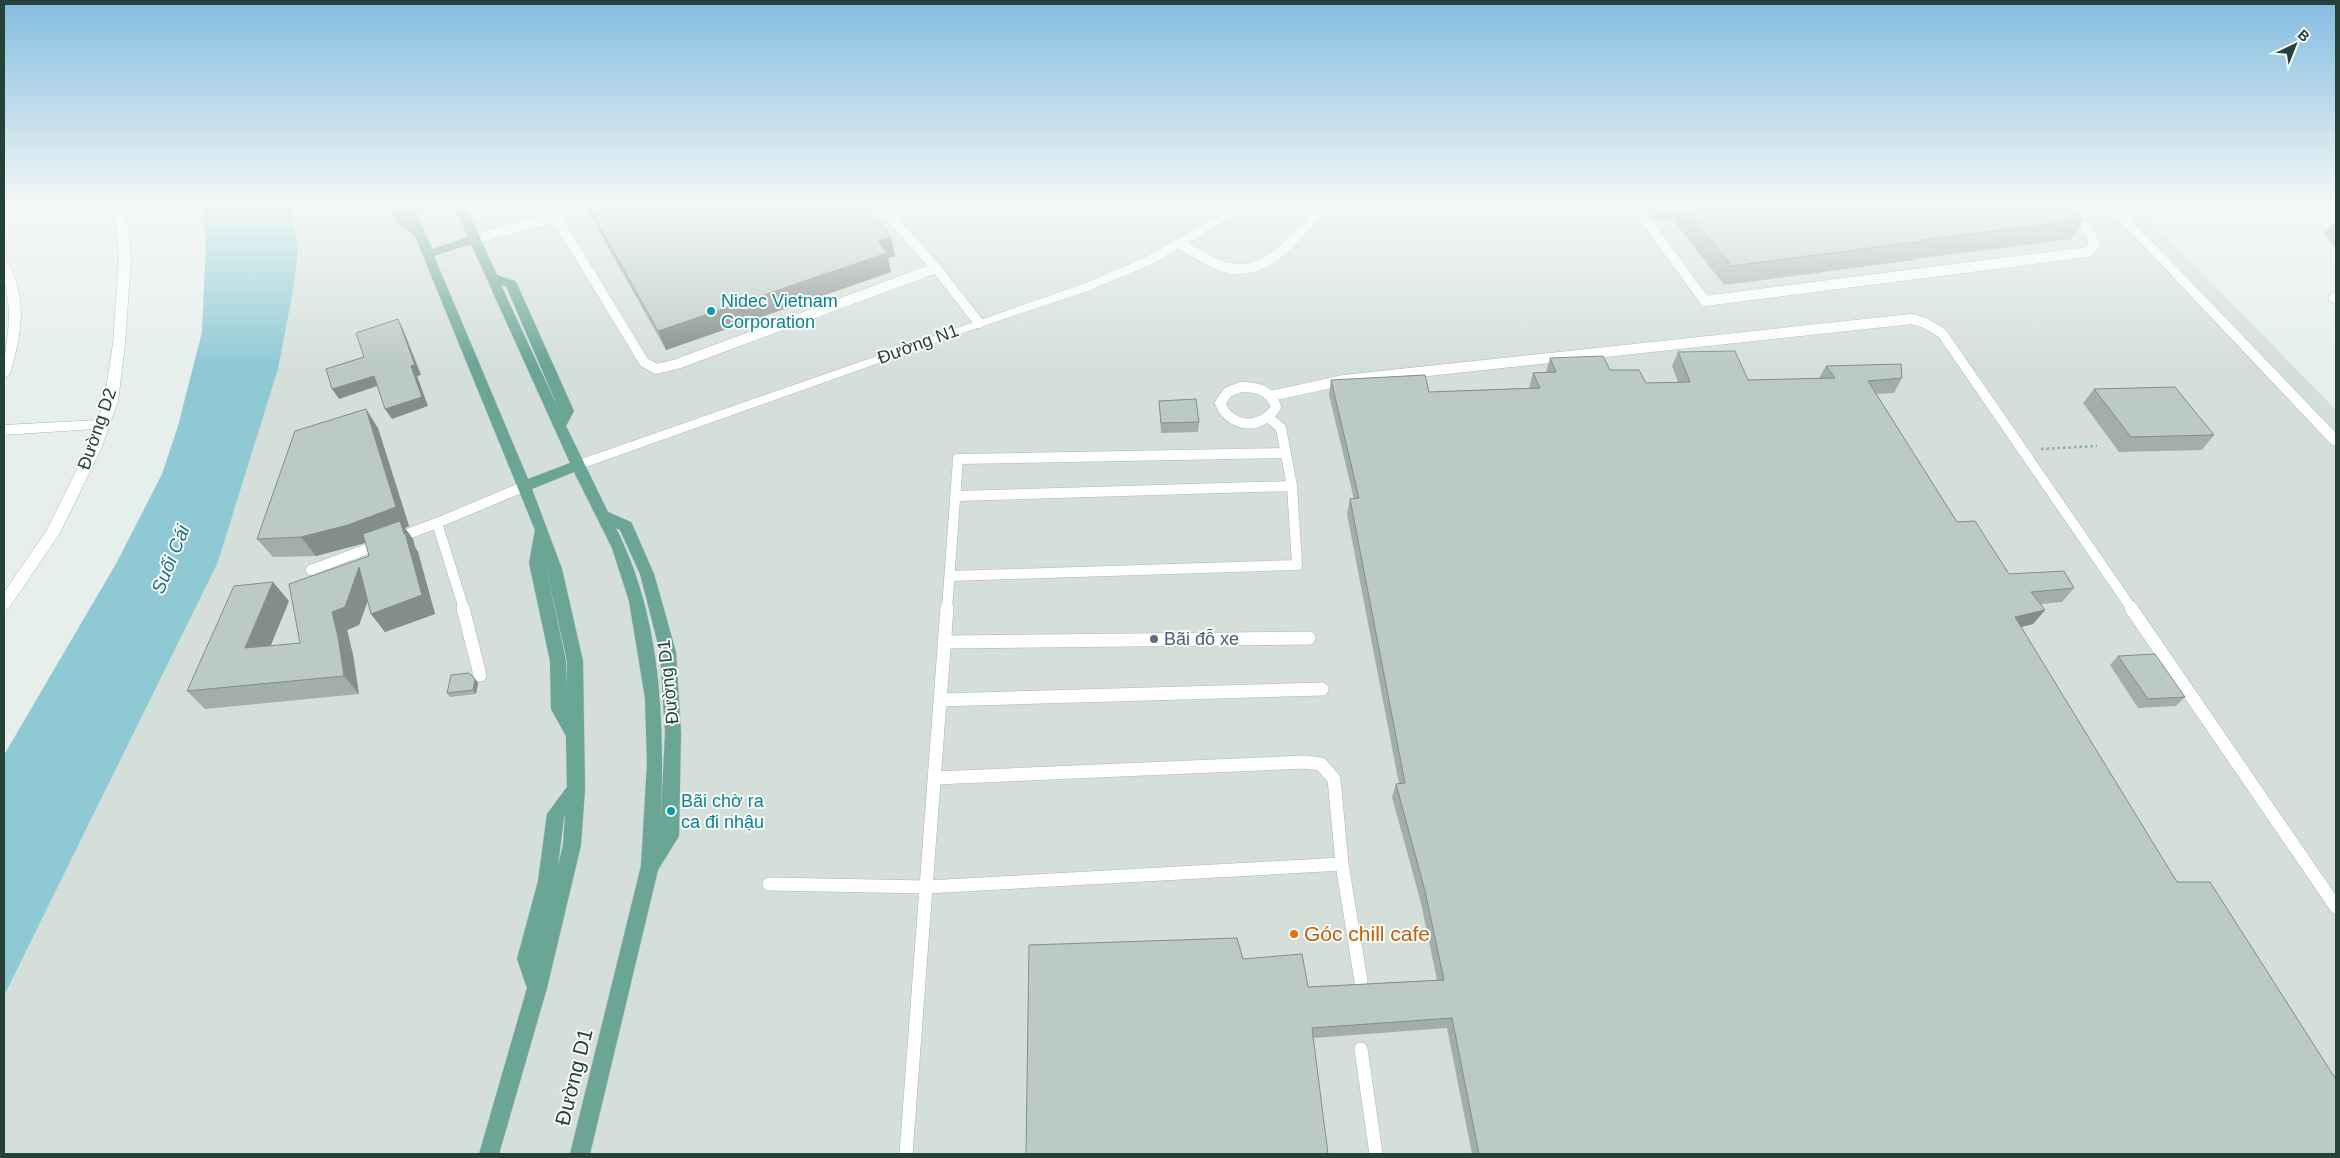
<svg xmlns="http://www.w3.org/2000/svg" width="2340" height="1158" viewBox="0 0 2340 1158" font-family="Helvetica,sans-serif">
  <rect width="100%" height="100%" fill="#e6efeb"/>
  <path fill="#d4dfda" d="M291,204h1844l201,206v744h-2332v-158l214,-434 60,-193 15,-78 5,-40z"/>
  <path fill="#8ec9d4" d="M201,204h90l7,47 -5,40 -15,78 -60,193 -214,434v-241l113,-193 45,-88 16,-48 24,-94 4,-90z"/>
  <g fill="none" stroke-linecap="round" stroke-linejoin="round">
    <defs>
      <g id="lane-far1">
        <path d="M548,204l96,158 12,7 21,-5 259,-96"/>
        <path d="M879,204l57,64 43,55"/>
        <path d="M1634,204l71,97 383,-49 7,-7 -7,-15 -31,-26"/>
        <path d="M475,239l79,-22"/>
        <path d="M1180,244c16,8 32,21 49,24 41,9 73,-38 96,-64"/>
        <path d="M2334,298h2"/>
        <path d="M1241,387c16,0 30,3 35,20 -14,23 -46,22 -56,-4l8,-11z"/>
        <path d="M1271,396l73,-16 568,-61 13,4 17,10 190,276"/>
        <path d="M957,496l335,-10"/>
        <path d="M437,523l27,86"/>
        <path d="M311,570l126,-47 86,-36"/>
        <path d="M951,576l346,-11 -5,-79 -11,-58 -12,-10"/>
        <path d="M947,609l11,-150 328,-6"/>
      </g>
      <g id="lane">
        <path d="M463,608l17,67"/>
        <path d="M2131,608l205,299"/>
        <path d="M946,642l363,-4"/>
        <path d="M941,700l381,-11"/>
        <path d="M935,778l369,-16 17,2 13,15 8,85 19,117"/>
        <path d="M769,884l158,3 415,-23"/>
        <path d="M1361,1049l15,105"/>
        <path d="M906,1154l41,-546"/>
      </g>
      <g id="street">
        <path d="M110,204h12l7,27 2,28 -6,85 -7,57 -17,48 -41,84 -51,75 -5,2v-18l43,-62 40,-81 7,-20 -90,6v-10l94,-5 6,-19 9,-57 6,-85 -2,-28z"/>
        <path d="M1240,204h14l-102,60 -64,27 -105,35 -400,142h-10l-2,-3 2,-3 507,-177 64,-27z"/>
        <path d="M2104,204h12l220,229v13l-5,-2z"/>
      </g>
      <path id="secondary" d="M4,261c6,2 7,6 9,12 14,34 7,67 -3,101l-6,4c-1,-21 5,-41 5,-62 0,-19 -6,-36 -5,-55z"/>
      <path id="primary" d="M388,204h12l8,17 -7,-17h12l19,45 36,-12 -15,-33h12l32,71 18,6 2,3 57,127 -8,15 42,86 23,10 2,4 21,48 22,78 5,81 -2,103 -21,34 -68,284h-20l71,-288 6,-103 -2,-65 -16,-97 -17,-53 -38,-76 -42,17 30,80 21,92 2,128 -4,56 -34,143 -48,166h-20l48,-166 -10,-29 21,-78 9,-67 20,-27 -1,-51 -15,-27 -1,-48 -21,-98 6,-33 -120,-294 -18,-13zM471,244l99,219 -42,16 -94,-223zM501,285l5,1 54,126zM616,528l4,2 20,44 20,78 5,81 -5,103c5,-104 4,-213 -44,-308zM544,558l23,103v27l-1,-27zM565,815l-2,30 -5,21 6,-49z"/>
    </defs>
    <use href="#lane-far1" stroke="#a8b8b2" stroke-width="11"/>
    <use href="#lane" stroke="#a8b8b2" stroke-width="14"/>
    <use href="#street" stroke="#a8b8b2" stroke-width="1"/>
    <use href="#secondary" stroke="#a4bbb3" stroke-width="1"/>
    <use href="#primary" stroke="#c2cac8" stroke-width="1"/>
    <path stroke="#86b3a5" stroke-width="2.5" stroke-dasharray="2.5 3" stroke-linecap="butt" d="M2041,449l56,-3"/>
    <use href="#lane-far1" stroke="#fff" stroke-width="10"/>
    <use href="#lane" stroke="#fff" stroke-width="13"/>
    <use href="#street" fill="#fff" fill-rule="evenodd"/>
    <use href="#secondary" fill="#fff" fill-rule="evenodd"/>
    <use href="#primary" fill="#6aa596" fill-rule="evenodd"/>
  </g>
  <g fill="#a1aea9">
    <path d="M584,204h280l27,33 4,19 -7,2 3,14 -225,78z"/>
    <path d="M1642,204h424l18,16 -12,19 -158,20v1l-190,25 -52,-66 -17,2z"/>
    <path d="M2332,224l4,1v24l-12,-15z"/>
    <path d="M1678,352l70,28 71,-2 7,-12 76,12 -8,15 -18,1 81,128 52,52 65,14 -12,14 -21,2 4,6 -12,14 -12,3 315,527h-864l-25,-126 -134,10 -70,-79 65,28 129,-7 -16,-77 -29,-106 4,-13h3l-52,-270 3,-15h4l-25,-104 2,-15 98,12 100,-4 4,-15 13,-1 4,-14 60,12 36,13 32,-1 -6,-16z"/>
    <path d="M2094,389l120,46 -12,15 -83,2 -36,-49z"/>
    <path d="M1159,401l40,21 -1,10 -37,1z"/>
    <path d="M378,428l31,98 -4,2 8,11 2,8 3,5 17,62 -50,18 -14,-18 -3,-13 -9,24 -12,5 6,25 6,39 -154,15 -18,-18 102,-90 -19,45 30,-3 69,-87 -3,-14 -50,14 -43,1 -16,-18z"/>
    <path d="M2118,656l67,41 -9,9 -38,2 -28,-43z"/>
    <path d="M475,679l3,4 -2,11 -26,3 -3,-4z"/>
  </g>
  <g fill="#838d89">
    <path d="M891,237l4,19 -7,2 3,14 -225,78 -8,-19 220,-90z"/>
    <path d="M398,319l5,10 18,46 -4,1 11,30 -36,13 -7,-10 26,-43z"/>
    <path d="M374,376l6,9 -41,14 -7,-10z"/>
    <path d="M366,409l12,19 31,98 -4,2 8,11 2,8 3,5 17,62 -50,18 -14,-18 33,-80 -2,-5 -40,15 -46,12 -15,-19z"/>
    <path d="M359,567l14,18 -14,40 -12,5 6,25 6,39 -15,-18 -12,-64z"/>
    <path d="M273,582l16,19 -27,66 -17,-19z"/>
    <path d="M2045,610l-12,14 -29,7 11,-14z"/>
    <path d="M475,679l3,4 -2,11 -3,-4z"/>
  </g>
  <g fill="#bbcac4" stroke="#838d89">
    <path d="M587,204h277l27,33 -13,4 9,12 -229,78z"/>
    <path d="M1681,204h385l18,16 -162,20 2,1 -192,25z"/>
    <path d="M2332,224l4,1v5z"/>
    <path d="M398,319l17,46 -4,1 11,31 -37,12 -11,-33 -42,13 -6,-20 38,-12 -8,-24z"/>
    <path d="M1735,351l13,29 87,-2 -9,-12 75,-2 1,14 -34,3 89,141 18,-1 34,53 55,-3 10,17 -43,4 14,18 -30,7 162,265h33l125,196h1v76h-857l-27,-136 -140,10 16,126h-302l3,-209 208,-7 6,21 59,-5 6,33 136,-7 -19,-89 -29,-107 9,-1 -55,-284 9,-1 -28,-118 94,-5 4,17 111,-4 -7,-15 23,-1 -6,-14 53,-2 7,14h29l7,13 44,-1 -12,-30z"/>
    <path d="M2175,387l39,48 -83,2 -37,-48z"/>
    <path d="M1196,399l3,23 -38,1 -2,-22z"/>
    <path d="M366,409l30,98 -48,18 -47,12 -44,2 38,-108z"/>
    <path d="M400,521l4,13 1,-1 17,62 -51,19 -12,-47 -14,40 -13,5 6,25 6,39 -157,15 47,-105 39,-4 -28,66 55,-5 -11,-59 80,-28 -6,-22z"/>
    <path d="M2155,654l30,43 -37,2 -30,-43z"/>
    <path d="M469,673l6,6 -2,11 -26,3 4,-18z"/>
  </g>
  <linearGradient id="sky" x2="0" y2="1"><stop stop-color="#84bce0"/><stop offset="0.56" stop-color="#f4f8f6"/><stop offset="1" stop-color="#f4f8f6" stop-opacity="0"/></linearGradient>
  <rect width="2340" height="366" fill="url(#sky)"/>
  <g fill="#0f9aa8" stroke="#f7fbf9" stroke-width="2">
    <circle cx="711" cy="311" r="5"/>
    <circle cx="671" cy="811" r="5"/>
  </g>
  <circle fill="#5c6f8a" stroke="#f7fbf9" stroke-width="2" cx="1154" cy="639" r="5"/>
  <circle fill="#e8710a" stroke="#f7fbf9" stroke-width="2" cx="1294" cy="934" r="5"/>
  <g text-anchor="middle" stroke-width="4" stroke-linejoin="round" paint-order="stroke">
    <g font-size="18" fill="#0d838f" stroke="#f7fbf9" text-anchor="start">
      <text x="721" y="307">Nidec Vietnam<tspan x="721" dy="21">Corporation</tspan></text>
      <text x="681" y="807">Bãi chờ ra<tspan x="681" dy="21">ca đi nhậu</tspan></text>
    </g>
    <g font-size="18" fill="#24423a" stroke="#f7fbf9">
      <text transform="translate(918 344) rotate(-20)" y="6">Đường N1</text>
      <text transform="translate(97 429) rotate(-71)" y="6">Đường D2</text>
      <text transform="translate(668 682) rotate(-96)" y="6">Đường D1</text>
    </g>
    <g font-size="18" fill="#4e5e75" stroke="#f7fbf9" text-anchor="start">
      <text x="1164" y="645">Bãi đỗ xe</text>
    </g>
    <g font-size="19" font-style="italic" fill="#1c6f80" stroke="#f7fbf9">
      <text transform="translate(170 559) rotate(-68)" y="7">Suối Cái</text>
    </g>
    <g font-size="21" fill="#c56008" stroke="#f7fbf9" text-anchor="start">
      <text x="1304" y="941">Góc chill cafe</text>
    </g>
    <g font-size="21" fill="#24423a" stroke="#f7fbf9">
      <text transform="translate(574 1077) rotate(-76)" y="7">Đường D1</text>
    </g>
  </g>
  <rect width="2340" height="1158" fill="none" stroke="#24423a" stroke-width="10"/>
  <g transform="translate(2295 45) rotate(43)" stroke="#f7fbf9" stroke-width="4" paint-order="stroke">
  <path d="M0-4L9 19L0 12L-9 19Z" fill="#24423a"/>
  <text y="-8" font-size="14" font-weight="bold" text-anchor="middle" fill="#24423a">B</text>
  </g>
</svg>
